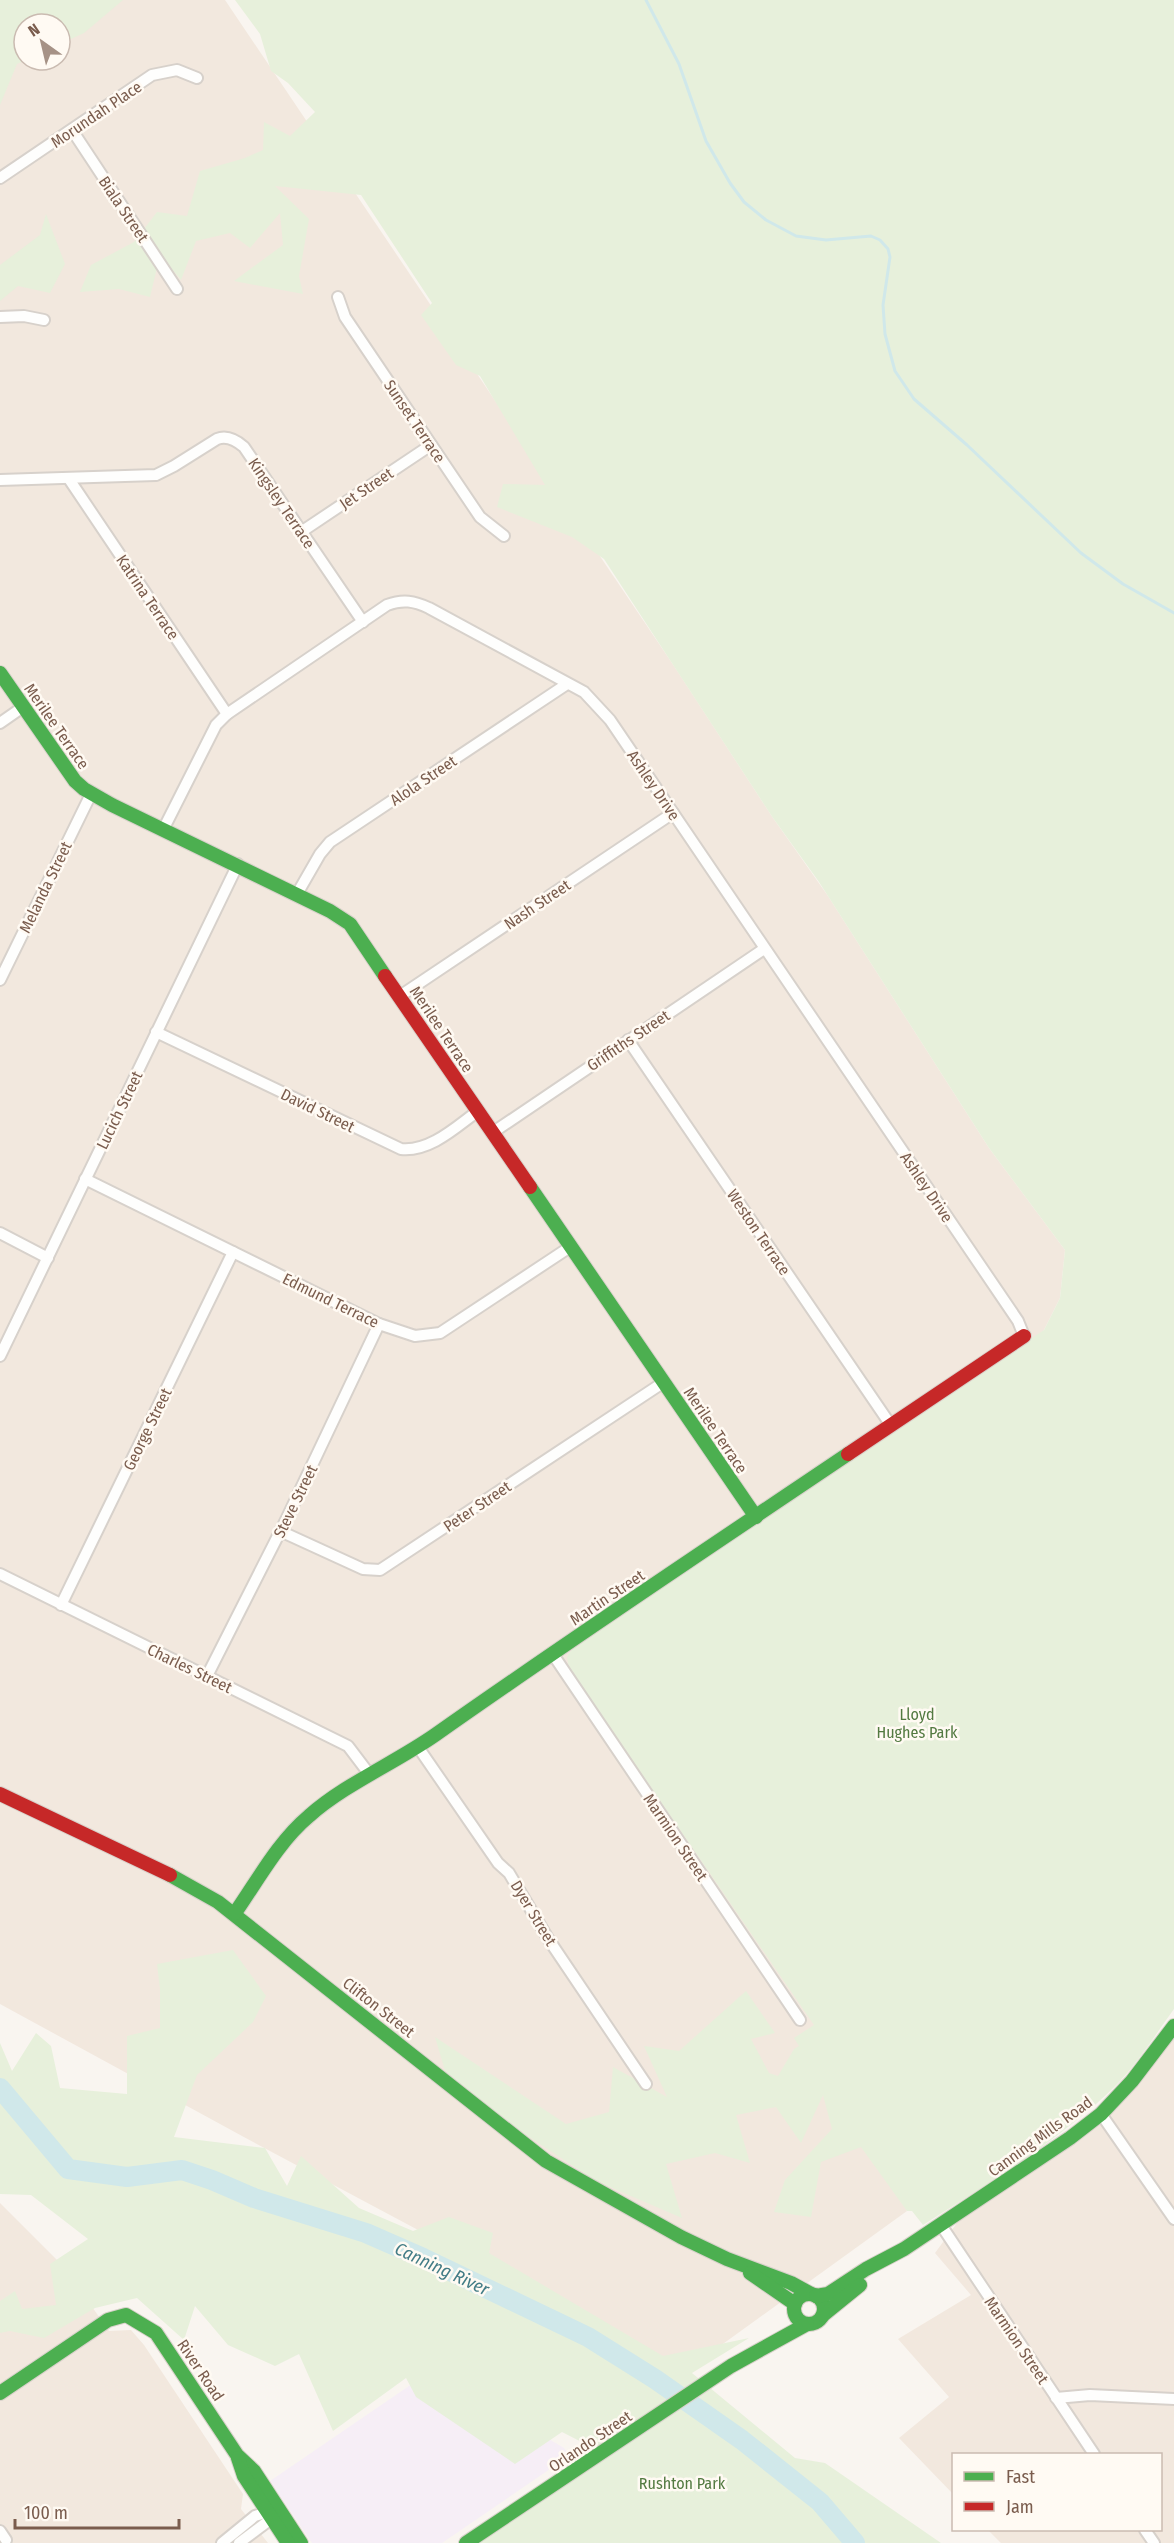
<svg xmlns="http://www.w3.org/2000/svg" width="1174" height="2543" viewBox="0 0 1174 2543" font-family="'Fira Sans Condensed',sans-serif">
  <rect width="100%" height="100%" fill="#f9f5f0"/>
  <g fill="#f2e8de">
    <path d="M122,0h103l449,666 99,152 55,78 161,252 76,102 -5,48 -18,36 -214,696 79,181 -223,161 -442,-236 -242,-132v-1946l60,2v-22z"/>
    <path d="M1174,2037v506h-173l-13,-13h172v-76h-206l-1,40 -54,-56 50,-41 -51,-58 73,-44 -36,-42 22,-30 134,-93z"/>
    <path d="M0,2203l64,64 45,64 22,-1 13,15 99,149 -2,15 27,34h-268z"/>
  </g>
  <path fill="#f6eef6" d="M412,2384l123,47 29,17 5,8 -127,87h-130l-42,-62z"/>
  <g fill="#e7f0db">
    <path d="M0,0h123l-39,33 -24,11v-20h-36v36h2l-9,4 -17,41z"/>
    <path d="M235,0h939v2009c-21,29 -41,62 -68,86 -55,50 -121,91 -183,130l-11,-14h-5l-46,-64 -40,15 -10,55 -37,-5 11,-32 47,-51 -9,-34 -22,48 -25,-36 -40,8 14,48 -35,-10 -49,11 16,54 -86,-37 -147,-97 -14,-47 131,87 43,-12 4,-45 54,30 -23,-51 35,5 67,-60 29,42 -24,6 18,34 9,3 16,-27 5,-3 -5,-8 20,-13 -245,-357 -2,-11 7,-11 470,-316 16,-32 5,-48 -76,-102 -170,-266 -46,-64 -169,-259 -32,-22 -75,-30 6,-23 42,1 -65,-109 -24,-11 -35,-50 11,-12 -71,-108 -86,-9 34,33 -10,57 4,18 -69,-13 49,-36 -3,-32 -30,35 -20,-15 -34,8 -15,39 -21,-25 -10,42 -31,-8 -39,3 11,-27 43,-23 23,-30 30,4 13,-45 45,-13 18,-8 1,-28 26,14 25,-24 -27,-29 -17,-12 -11,-37z"/>
    <path d="M46,214l19,50 -15,29 -32,-7 -18,15v-36l40,-30z"/>
    <path d="M233,1950l33,46 -13,26 -56,53 -23,62 91,11 22,38 14,-30 58,52 54,23 36,-14 44,16 -4,20 174,103 86,-18 -57,35 103,85 30,5 116,80h-462l130,-87 -47,-24 -47,32 -99,-67 -10,-19 -73,53 -34,-77 -24,12 -47,-21 -33,-39 -11,34 -47,-42 -42,10 -51,30 -34,-7 -10,2v-32l15,-10 7,18 34,-4 -6,-41 38,-25 -57,-44 -31,-1v-151l12,28 24,-38 15,13 9,42 67,6v-58l33,-8v-39l-3,-25z"/>
  </g>
  <g fill="none" stroke-linecap="round" stroke-linejoin="round">
    <path stroke="#d0e8ea" stroke-width="3" d="M646,0l33,64 27,77 24,42 14,19 22,18 30,16 30,4 45,-4 9,4 8,9 2,8 -7,48 2,29 10,37 19,28 53,46 114,108 42,31 51,29"/>
    <path stroke="#d0e8ea" stroke-width="20" d="M0,2088l68,81 59,8 55,-7 30,10 42,18 112,35 57,25 165,79 67,42 87,61 78,62 35,41"/>
    <defs>
      <g id="street">
        <path d="M72,130l105,159"/>
        <path d="M0,178l152,-103 25,-5 20,8"/>
        <path d="M338,297l7,20 135,200 24,19"/>
        <path d="M0,317l24,-1 20,4"/>
        <path d="M69,479l158,235"/>
        <path d="M0,480l156,-5 18,-9 43,-27c10,-4 19,1 27,8l119,175"/>
        <path d="M301,532l130,-87"/>
        <path d="M0,723l23,-16"/>
        <path d="M163,830l53,-105 11,-11 160,-109c16,-6 27,-4 42,3l155,84 26,28 408,601 6,15"/>
        <path d="M297,894l23,-40 10,-12 237,-158"/>
        <path d="M0,980l91,-186"/>
        <path d="M400,996l273,-183"/>
        <path d="M156,1032l245,117c29,3 55,-22 77,-38"/>
        <path d="M628,1040l262,384"/>
        <path d="M492,1133l272,-184"/>
        <path d="M85,1179l294,145 36,12 25,-3 130,-86"/>
        <path d="M0,1233l48,25"/>
        <path d="M0,1356l238,-492"/>
        <path d="M280,1531l83,38 17,1 284,-188"/>
        <path d="M0,1574l348,172 22,29"/>
        <path d="M61,1605l172,-353"/>
        <path d="M552,1653l248,367"/>
        <path d="M207,1676l79,-156 93,-196"/>
        <path d="M418,1747l80,116 11,10 40,67 97,144"/>
        <path d="M1101,2114l73,105"/>
        <path d="M941,2225l153,229"/>
        <path d="M1056,2398l34,-3 84,4"/>
        <path d="M1145,2530l9,13"/>
        <path d="M0,2531l6,9"/>
        <path d="M222,2543l33,-27 16,-5"/>
        <path d="M239,2543l36,-27"/>
      </g>
      <g id="fast">
        <path d="M0,673l75,108 9,8 28,16 218,106 20,13 35,52"/>
        <path d="M530,1187l226,330"/>
        <path d="M170,1875l48,27 328,259 135,76 46,22 64,24 20,11"/>
        <path d="M235,1913c23,-33 43,-71 74,-97 36,-32 86,-53 126,-81 136,-96 275,-188 413,-281"/>
        <path d="M750,2273l45,31"/>
        <circle cx="809" cy="2309" r="15"/>
        <path d="M816,2296l12,-2 38,-25 38,-20 166,-111 31,-24 31,-33 42,-55"/>
        <path d="M823,2315l37,-30"/>
        <path d="M0,2393l108,-73 18,-5 30,18 81,122 17,16 47,72"/>
        <path d="M238,2458l6,18 44,67"/>
        <path d="M466,2543l265,-177 76,-42"/>
      </g>
      <g id="jam">
        <path d="M385,976l145,211"/>
        <path d="M848,1454l176,-118"/>
        <path d="M0,1794l170,81"/>
      </g>
    </defs>
    <use href="#street" stroke="#d7d1cb" stroke-width="14"/>
    <use href="#fast" stroke="#d9d2cb" stroke-width="16"/>
    <use href="#jam" stroke="#d9d2cb" stroke-width="16"/>
    <use href="#street" stroke="#fefefd" stroke-width="10"/>
    <use href="#fast" stroke="#4caf50" stroke-width="14"/>
    <use href="#jam" stroke="#c62828" stroke-width="14"/>
  </g>
  <g text-anchor="middle" stroke-width="5" stroke-linejoin="round" paint-order="stroke">
    <g font-size="16" fill="#7a5c4d" stroke="#fffaf3">
      <text transform="translate(96 114) rotate(-34)" y="6">Morundah Place</text>
      <text transform="translate(124 209) rotate(56)" y="6">Biala Street</text>
      <text transform="translate(415 421) rotate(56)" y="6">Sunset Terrace</text>
      <text transform="translate(366 488) rotate(-34)" y="6">Jet Street</text>
      <text transform="translate(282 503) rotate(56)" y="6">Kingsley Terrace</text>
      <text transform="translate(148 597) rotate(56)" y="6">Katrina Terrace</text>
      <text transform="translate(57 726) rotate(55)" y="6">Merilee Terrace</text>
      <text transform="translate(423 780) rotate(-34)" y="6">Alola Street</text>
      <text transform="translate(654 785) rotate(56)" y="6">Ashley Drive</text>
      <text transform="translate(45 887) rotate(-64)" y="6">Melanda Street</text>
      <text transform="translate(537 904) rotate(-34)" y="6">Nash Street</text>
      <text transform="translate(442 1029) rotate(56)" y="6">Merilee Terrace</text>
      <text transform="translate(628 1040) rotate(-34)" y="6">Griffiths Street</text>
      <text transform="translate(119 1110) rotate(-64)" y="6">Lucich Street</text>
      <text transform="translate(318 1110) rotate(26)" y="6">David Street</text>
      <text transform="translate(927 1187) rotate(56)" y="6">Ashley Drive</text>
      <text transform="translate(759 1232) rotate(56)" y="6">Weston Terrace</text>
      <text transform="translate(331 1300) rotate(26)" y="6">Edmund Terrace</text>
      <text transform="translate(147 1429) rotate(-64)" y="6">George Street</text>
      <text transform="translate(716 1430) rotate(56)" y="6">Merilee Terrace</text>
      <text transform="translate(295 1501) rotate(-64)" y="6">Steve Street</text>
      <text transform="translate(477 1506) rotate(-34)" y="6">Peter Street</text>
      <text transform="translate(607 1597) rotate(-34)" y="6">Martin Street</text>
      <text transform="translate(190 1668) rotate(26)" y="6">Charles Street</text>
      <text transform="translate(676 1837) rotate(56)" y="6">Marmion Street</text>
      <text transform="translate(534 1913) rotate(59)" y="6">Dyer Street</text>
      <text transform="translate(379 2007) rotate(38)" y="6">Clifton Street</text>
      <text transform="translate(1040 2136) rotate(-36)" y="6">Canning Mills Road</text>
      <text transform="translate(1017 2340) rotate(56)" y="6">Marmion Street</text>
      <text transform="translate(201 2370) rotate(56)" y="6">River Road</text>
      <text transform="translate(590 2441) rotate(-34)" y="6">Orlando Street</text>
    </g>
    <g font-size="16" fill="#537a41" stroke="#fffaf3">
      <text x="917" y="1720">Lloyd<tspan x="917" dy="18">Hughes Park</tspan></text>
      <text x="682" y="2489">Rushton Park</text>
    </g>
    <g font-size="18" font-style="italic" fill="#437c86" stroke="#fffaf3">
      <text transform="translate(442 2269) rotate(25)" y="6">Canning River</text>
    </g>
  </g>
  <rect x="952" y="2453" width="210" height="78" fill="#fffaf3" stroke="#cabbb1" stroke-width="1.5"/>
  <rect x="964" y="2472" width="30" height="9" fill="#4caf50" stroke="#cabbb1" stroke-width="1.5"/>
  <text x="1006" y="2483" font-size="18" fill="#7a5c4d">Fast</text>
  <rect x="964" y="2502" width="30" height="9" fill="#c62828" stroke="#cabbb1" stroke-width="1.5"/>
  <text x="1006" y="2513" font-size="18" fill="#7a5c4d">Jam</text>
  <g transform="translate(42 42) rotate(326)"><circle r="28" fill="#fffaf3" stroke="#cabbb1" stroke-width="1.5"/>
  <path d="M0-4.5L10 22L0 15L-10 22Z" fill="#a69286"/>
  <text y="-9" font-size="16" font-weight="bold" text-anchor="middle" fill="#7a5c4d">N</text>
  </g>
  <path d="M15 2519v9h164v-9" fill="none" stroke="#7a5c4d" stroke-width="3"/>
  <text x="24" y="2519" font-size="18" fill="#7a5c4d" stroke="#fffaf3" stroke-width="4.5" paint-order="stroke">100 m</text>
</svg>
